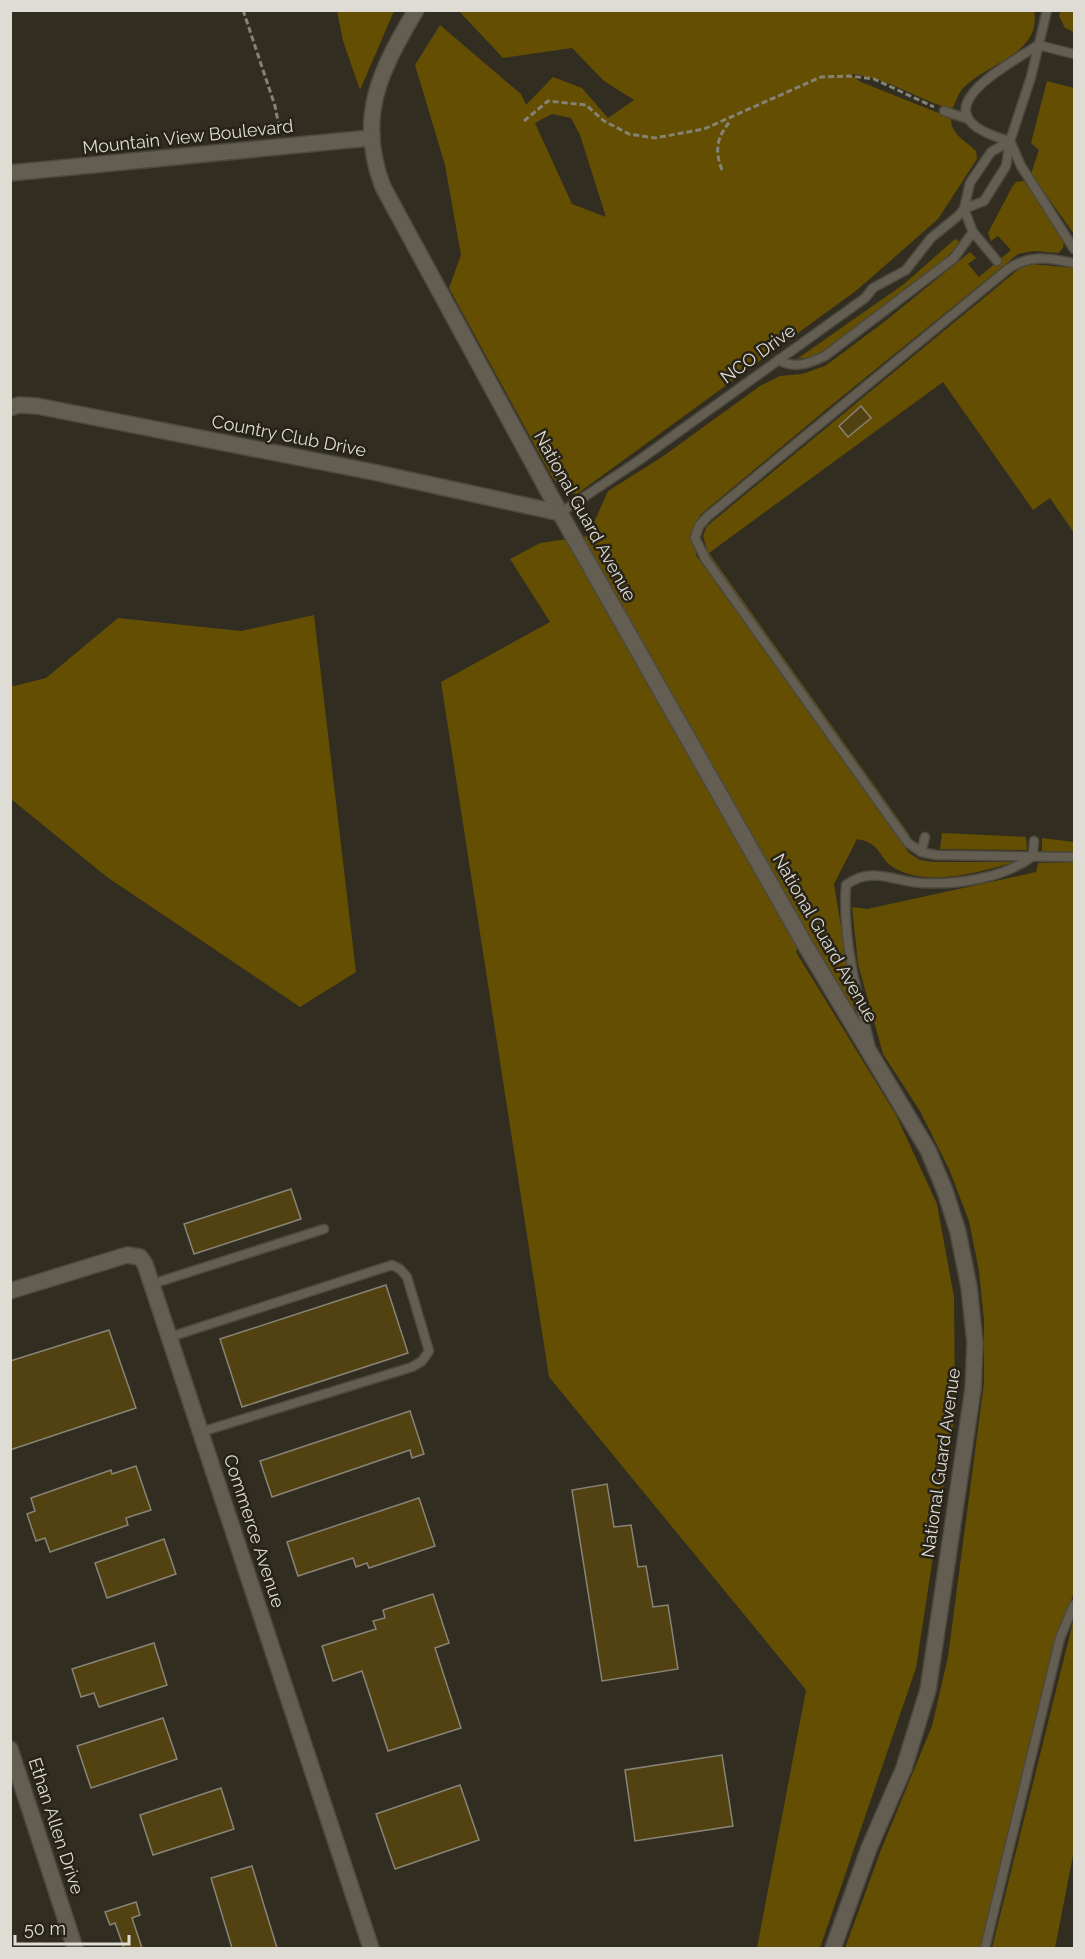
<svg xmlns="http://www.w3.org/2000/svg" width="1085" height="1959" viewBox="0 0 1085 1959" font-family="Raleway,sans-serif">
  <rect width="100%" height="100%" fill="#312d21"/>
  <g fill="#644e02" fill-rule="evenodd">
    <path d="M1034,10c9,46 -53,54 -74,82 -3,5 -5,12 -8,17 -35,-9 -64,-32 -102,-35l11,8 90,36c0,17 14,22 25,33l1,8 -39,60 -81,71 -280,204 -13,-2 -12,-15 -103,-189 12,-33 -16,-90 -30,-100 25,-40 81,69 5,11 27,-28 29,11 26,30 26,-18 -30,-19 -32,-33 -69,10 -44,-47zM552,114l19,4 9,17 26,82 -34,-13 -37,-81z"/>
    <path d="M1061,10l13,1v21l-9,-4 -6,-12z"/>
    <path d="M337,11h57l-34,79 -17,-49z"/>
    <path d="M1047,81l27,7v146l-43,-60 8,-24 -8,-7z"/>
    <path d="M1024,181l40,60 -1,7 -5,5 -24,-2 -16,3 -190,154 -128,107 -4,40 213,298 11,7 13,2h82c-35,10 -85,25 -119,7 -19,-10 -12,-25 -39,-30l-23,45 21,128 -52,-83 -7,23 100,163 41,89 17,93 1,116 -39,255 -96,280h-63l49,-258 -257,-313 -108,-695 109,-60 -40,-63 30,-16 48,-7 20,-45 54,-34 98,-71 20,-10 22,-2 23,-8 59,-44 86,-70 6,6 -8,6 11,13 32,-27 -13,-14 -7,5 -3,-8 24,-46 4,-5z"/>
    <path d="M955,239l4,2c-10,24 -113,99 -140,112 -7,4 -14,5 -22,6l107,-75z"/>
    <path d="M1031,264l43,4v265l-24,-35 -17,12 -90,-128 -234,171 200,281 -2,2 -197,-275 -7,-25 4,-10 312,-257zM861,407l9,11 -21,19 -10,-11z"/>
    <path d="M314,615l42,357 -56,35 -193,-130 -96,-78 -1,-112 36,-9 72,-60 123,13z"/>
    <path d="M942,833l84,4 1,13 -87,-1z"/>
    <path d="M1042,838l32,4v10l-32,-1z"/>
    <path d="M1074,862v731l-14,35 -80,320h-135l36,-98 51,-124 16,-69 36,-274v-62l-5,-50 -10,-50 -20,-52 -29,-58 -37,-57 -25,-90 -6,-57 15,2 169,-37 2,-9z"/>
    <path d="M1074,1618v232l-19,98h-63z"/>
  </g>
  <g fill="#524211" stroke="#898477" stroke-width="1.5">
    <path d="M861,406l10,12 -23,19 -9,-11z"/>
    <path d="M291,1189l10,30 -107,35 -10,-30z"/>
    <path d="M386,1285l22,68 -166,54 -22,-68z"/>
    <path d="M109,1330l27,78 -126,42v-89z"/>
    <path d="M410,1411l14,43 -12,4 -2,-8 -138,47 -12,-36z"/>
    <path d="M136,1466l15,44 -25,8 2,7 -78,27 -5,-14 -9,3 -9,-27 8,-3 -4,-13 80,-28 1,4z"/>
    <path d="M607,1484l7,43 17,-2 7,42 8,-1 7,41 15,-2 10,64 -76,12 -30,-191z"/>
    <path d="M419,1498l16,48 -66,22 -2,-5 -11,4 -3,-9 -55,18 -11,-34z"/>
    <path d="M164,1539l12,35 -69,24 -12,-35z"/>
    <path d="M433,1594l16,49 -14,5 26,80 -73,23 -26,-80 -29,10 -11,-35 54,-17 -3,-8 12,-3 -2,-8z"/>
    <path d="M154,1643l13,42 -68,22 -5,-14 -13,4 -9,-28z"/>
    <path d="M163,1718l14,41 -86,29 -14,-42z"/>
    <path d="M722,1755l11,71 -98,15 -10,-71z"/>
    <path d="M460,1785l19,55 -84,29 -19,-55z"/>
    <path d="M221,1788l13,41 -81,26 -13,-40z"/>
    <path d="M252,1866l25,82h-45l-21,-70z"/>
    <path d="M136,1902l4,13 -8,3 10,30h-18l-9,-25 -5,2 -5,-13z"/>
  </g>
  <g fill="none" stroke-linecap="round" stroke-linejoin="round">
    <defs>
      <g id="lane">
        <path d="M944,111l24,8"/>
        <path d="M1010,141c-96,-26 -12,-70 28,-96l36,9"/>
        <path d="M1010,141l11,25 53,83"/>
        <path d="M964,209l20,-8 22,-35 4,-25 21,-64 16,-67"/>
        <path d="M964,209l9,23 24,29"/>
        <path d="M1074,263c-25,-5 -44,-9 -66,6l-301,248 -8,9 -4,12 11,22 202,283 13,9 15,3 138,2"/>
        <path d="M778,360c17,9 30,4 47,-4l129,-98 19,-26"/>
        <path d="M560,513l78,-52 227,-163 8,-10 33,-18 25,-32 27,-22 6,-7 6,-26 21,-31 19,-11"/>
        <path d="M921,852l4,-15"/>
        <path d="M870,1044c-13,-51 -28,-105 -24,-159 25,-19 47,-4 75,-2 37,2 83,-5 112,-27l1,-15"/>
        <path d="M152,1284l172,-55"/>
        <path d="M170,1337l222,-72 8,4 7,8 22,74 -7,10 -10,6 -211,65"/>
        <path d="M985,1948l75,-310 14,-33"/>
      </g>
      <g id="street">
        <path d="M416,10c-36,61 -60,107 -33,177l177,326 244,430 124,207 17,41 13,41 11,55 6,56 -2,46 -45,301 -24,78 -35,80 -36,100"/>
        <path d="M10,173l360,-35"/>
        <path d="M10,408l9,-3 18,1 336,66 187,41"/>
        <path d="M10,1291l117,-36 13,2 5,7 226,684"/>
        <path d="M10,1749l65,199"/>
      </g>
    </defs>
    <use href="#lane" stroke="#4c493f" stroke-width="11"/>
    <use href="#street" stroke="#4c493f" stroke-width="18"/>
    <g stroke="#858278" stroke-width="3" stroke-dasharray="6 3" stroke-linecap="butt">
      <path d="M243,10l32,96 5,26"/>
      <path d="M524,121l24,-20 38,4 18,16 25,13 26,4 49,-9 117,-52 29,-1 24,3 60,28"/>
      <path d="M722,170c-8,-21 -5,-33 9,-50"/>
    </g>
    <use href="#lane" stroke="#635e51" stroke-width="8"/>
    <use href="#street" stroke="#635e51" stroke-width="15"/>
  </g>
  <g text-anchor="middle" stroke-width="5" stroke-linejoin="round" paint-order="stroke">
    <g font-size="18" fill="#dfdcd5" stroke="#272318">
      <text transform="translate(188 137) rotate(-6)" y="6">Mountain View Boulevard</text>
      <text transform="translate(758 354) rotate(-36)" y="6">NCO Drive</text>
      <text transform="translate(289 436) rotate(11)" y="6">Country Club Drive</text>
      <text transform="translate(585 516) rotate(61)" y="6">National Guard Avenue</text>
      <text transform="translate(825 938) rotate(60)" y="6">National Guard Avenue</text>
      <text transform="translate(941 1463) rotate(-82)" y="6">National Guard Avenue</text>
      <text transform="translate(254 1531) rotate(72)" y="6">Commerce Avenue</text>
      <text transform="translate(56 1826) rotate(72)" y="6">Ethan Allen Drive</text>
    </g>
  </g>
  <rect width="1085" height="1959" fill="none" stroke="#dfdcd5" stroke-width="24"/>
  <path d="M15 1935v9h114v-9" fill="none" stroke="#dfdcd5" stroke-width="3"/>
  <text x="24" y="1935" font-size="18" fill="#dfdcd5" stroke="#272318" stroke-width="4.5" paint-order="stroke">50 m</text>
</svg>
